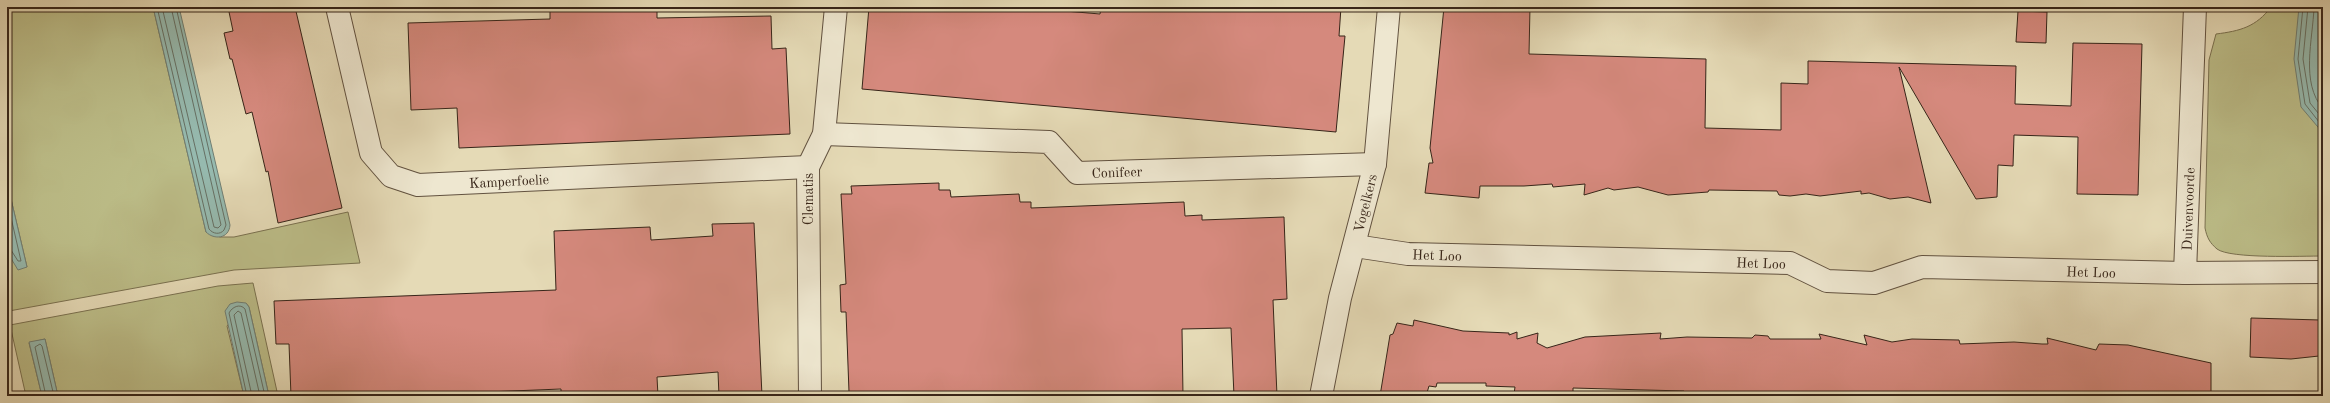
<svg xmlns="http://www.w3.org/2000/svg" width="2330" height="403" viewBox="0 0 2330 403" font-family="'Old Standard TT',serif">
  <rect width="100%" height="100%" fill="#e5dab6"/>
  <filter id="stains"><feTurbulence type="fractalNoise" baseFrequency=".005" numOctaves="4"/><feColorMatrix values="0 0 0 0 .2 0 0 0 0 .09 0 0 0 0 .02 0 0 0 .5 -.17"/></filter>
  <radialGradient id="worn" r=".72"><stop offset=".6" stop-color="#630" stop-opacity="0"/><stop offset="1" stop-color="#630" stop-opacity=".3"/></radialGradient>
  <g fill="#bcbd88" stroke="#7a7150">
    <path d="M7,7h146l53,225 14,5h14l114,-25 12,51 -126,7 -225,41 -2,-66 2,10 18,12 -20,-85z"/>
    <path d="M2271,7h52v249c-20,0 -93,3 -106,-7 -7,-6 -10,-11 -12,-21l4,-168 7,-26c24,-3 40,-7 55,-27z"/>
    <path d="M253,283l25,113h-9l-20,-89 -3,-4 -19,23 17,70h-186l-13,-57 -16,4 13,53h-16l-16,-71 208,-39z"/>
  </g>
  <g fill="#96baaf" stroke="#707e73">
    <path d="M153,7h26l51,218c-1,14 -16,15 -24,7z"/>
    <path d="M2299,7h24v126l-22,-26 -7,-48z"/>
    <path d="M7,182l20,85 -9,3 -9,-15 -2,-10z"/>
    <path d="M237,302l9,1 3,4 20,89h-25l-19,-85 5,-7z"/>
    <path d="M45,339l13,57h-16l-13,-54z"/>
  </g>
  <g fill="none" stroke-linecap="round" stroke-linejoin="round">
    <g stroke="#667064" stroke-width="1">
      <path d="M157,7l52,222c4,5 11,6 15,1l2,-5 -50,-218"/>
      <path d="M162,7l52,220 4,1 3,-3 -50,-218"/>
      <path d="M2303,7l-5,52 7,45 18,23"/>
      <path d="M2308,7l-5,52 7,44 13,16"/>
      <path d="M2314,7c-1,33 -14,75 9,102"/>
      <path d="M7,200l14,61h-3l-7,-11 -4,-1"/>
      <path d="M46,396l-11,-49 5,-3 2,2 12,50"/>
      <path d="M247,396l-18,-83c3,-6 11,-10 16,-4l20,87"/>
      <path d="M252,396l-18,-81 4,-4 3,2 19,83"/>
    </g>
  </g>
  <g fill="#d5897d" stroke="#372519">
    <path d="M228,7h67l47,201 -64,15 -10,-52 -2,1 -14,-60 -6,2 -14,-55h-2l-6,-26 9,-2z"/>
    <path d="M550,7h107v11l114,-2 1,33 14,-1 4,86 -331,14 -2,-40 -46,2 -3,-87 142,-4z"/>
    <path d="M869,7h149l82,7 1,-7h147l49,4v-4h44l-2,29h6l-9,96 -474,-43z"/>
    <path d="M1444,7h86l-1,47 177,5 -1,69 76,2v-47l27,1v-23l208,5 -1,38 56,2 2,-63 69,1 -4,151 -61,-1 1,-57 -64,-2 -1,31 -15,-1 -1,32 -21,2 -77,-132 32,136 -23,-6 -18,2 -21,-6 -8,1v-3l-41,5 -14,-2 -16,2 -11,-1 -2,-4 -68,-1 -1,2 -40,3 -30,-8 -24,3 -6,-2 -24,7 1,-11 -32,3 -1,-3 -28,2h-44l-1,12 -54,-5 4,-30h4l-3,-15z"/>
    <path d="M2018,11l29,1 -1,31 -30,-1z"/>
    <path d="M939,183v7h11l1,7 68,-3 1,8h11v6l153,-6 1,14 17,-1v5l82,-3 3,82 -14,1 4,96h-43l-3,-68 -49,1 1,67h-323v-4h-11l-3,-80h-5l-1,-27 6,-1 -5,-90h11l-1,-8z"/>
    <path d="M754,223l8,173h-43l-1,-24 -61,5 1,19h-97v-7l-173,7h-97l-2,-52h-13l-2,-43 282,-11 -2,-59 96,-4 1,13 62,-4 -1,-12z"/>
    <path d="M2251,318l69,2 -1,36 -28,3 -41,-2z"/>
    <path d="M1414,320l49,11 46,2v2l8,-3v7l21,-6 -1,10 10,5 38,-11 76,-4 -1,6 27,-2 65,1 3,-3 13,1 2,3h51l-2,-5 48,11 -3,-10 28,7 20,-3 47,1 1,4 54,-2 28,2h6l-1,-6 49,12 3,-6 29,1 83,18v30l-40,-1v4h-487v-5l-111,-3v5l-28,-1v3l-31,-1 1,-7 -29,-1v-3h-49l-1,4 -7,-1 -3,10h-46l10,-61 3,-1 4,-11 16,3z"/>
  </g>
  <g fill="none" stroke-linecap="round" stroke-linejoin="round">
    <defs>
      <g id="minor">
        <path d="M337,7l34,146 20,23 27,9 390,-18"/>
        <path d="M2195,7l-10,266 138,-1"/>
        <path d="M824,134l225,8 28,31 298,-9"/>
        <path d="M1355,246l53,8 382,9 37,18 47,2 48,-16 263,6"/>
        <path d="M810,396l-2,-229 16,-33 12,-127"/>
        <path d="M1321,396l19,-98 35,-134 14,-157"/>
      </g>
    </defs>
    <use href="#minor" stroke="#625240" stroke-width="24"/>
    <use href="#minor" stroke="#eee7d0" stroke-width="22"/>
  </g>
  <g text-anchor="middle" stroke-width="3" stroke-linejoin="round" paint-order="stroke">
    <g font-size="14" fill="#372519" stroke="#eee7d0">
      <text transform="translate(1117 172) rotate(-2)" y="5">Conifeer</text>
      <text transform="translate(509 181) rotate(-3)" y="5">Kamperfoelie</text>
      <text transform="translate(808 199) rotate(-90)" y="5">Clematis</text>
      <text transform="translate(1365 203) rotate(-76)" y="5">Vogelkers</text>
      <text transform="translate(2188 209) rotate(-88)" y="5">Duivenvoorde</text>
      <text transform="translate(1437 255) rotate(2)" y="5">Het Loo</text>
      <text transform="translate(1761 263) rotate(2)" y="5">Het Loo</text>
      <text transform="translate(2091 272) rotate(2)" y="5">Het Loo</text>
    </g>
  </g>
  <rect width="2330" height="403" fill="none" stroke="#e5dab6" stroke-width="24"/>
  <rect x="8" y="8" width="2314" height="387" fill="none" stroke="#372519" stroke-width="2"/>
  <rect x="12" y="12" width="2306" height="379" fill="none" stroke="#372519"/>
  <rect width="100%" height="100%" filter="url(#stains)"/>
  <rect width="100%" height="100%" fill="url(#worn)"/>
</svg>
